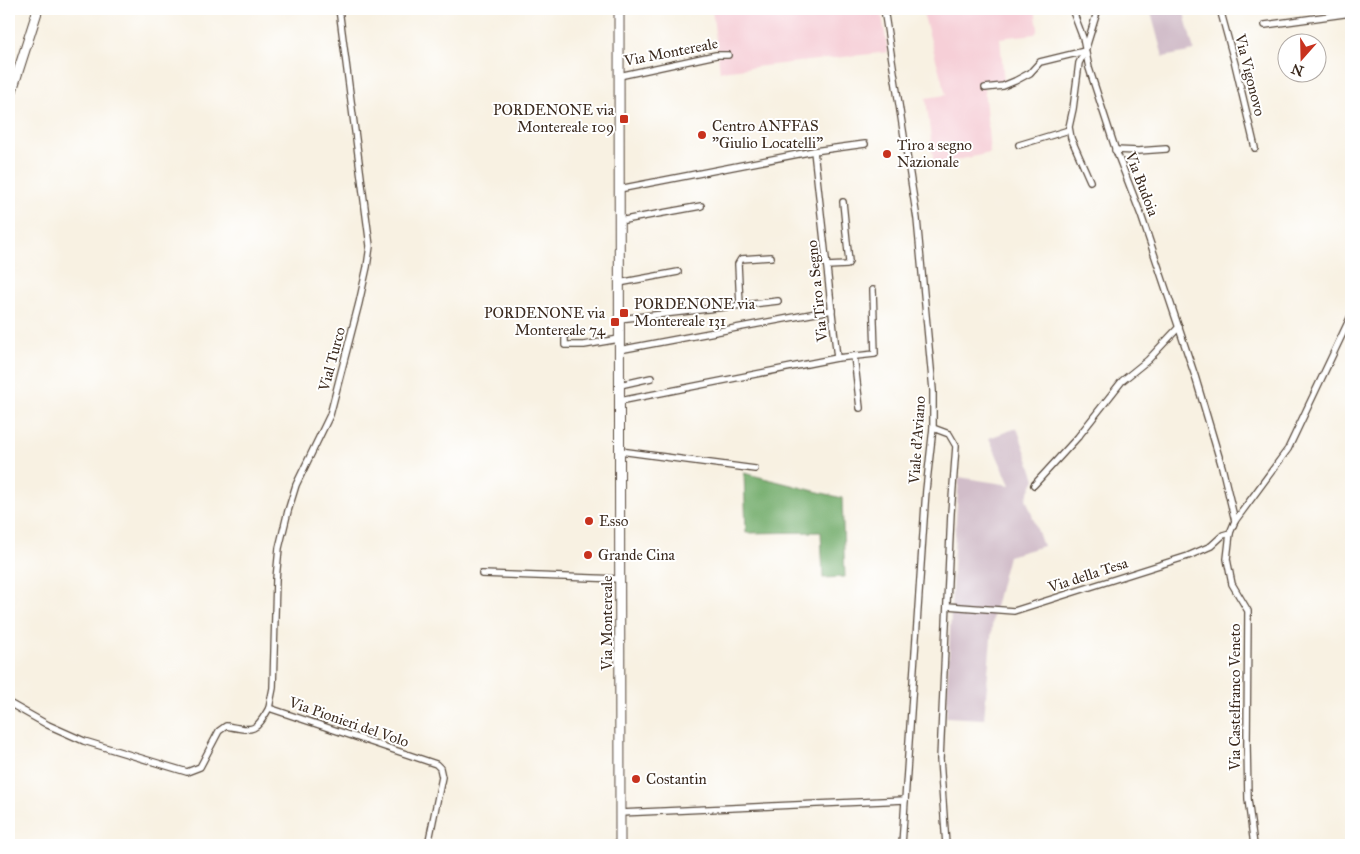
<svg xmlns="http://www.w3.org/2000/svg" width="1360" height="854" viewBox="0 0 1360 854" font-family="'IM FELL Great Primer',serif">
  <rect width="100%" height="100%" fill="#fff"/>
  <filter id="ink" filterUnits="userSpaceOnUse"><feTurbulence type="fractalNoise" baseFrequency=".02" numOctaves="2"/><feDisplacementMap in="SourceGraphic" scale="10" xChannelSelector="R" yChannelSelector="G"/><feConvolveMatrix kernelMatrix="1 2 1 2 8 2 1 2 1" color-interpolation-filters="sRGB"/></filter>
  <filter id="wash" filterUnits="userSpaceOnUse"><feTurbulence type="fractalNoise" baseFrequency=".0096" numOctaves="4" result="noise"/><feDisplacementMap in="SourceGraphic" scale="20" xChannelSelector="R" yChannelSelector="G"/><feGaussianBlur stdDeviation="1.12" result="paint"/><feColorMatrix in="noise" values="0 0 0 0 0 0 0 0 0 0 0 0 0 0 0 0 0 1.4 0 .05"/><feComposite in="paint" operator="in"/></filter>
  <g filter="url(#wash)">
    <rect width="100%" height="100%" fill="#f8f1e2"/>
    <g fill="#f6cfd7">
      <path d="M712,9h169l7,43 -168,19z"/>
      <path d="M922,9h113l3,20 -3,5 -35,4 4,45 -20,3 6,67 -56,12 -8,-67 20,-3z"/>
    </g>
    <g fill="#d1bdc9">
      <path d="M1150,9h33l11,42 -31,6z"/>
      <path d="M1017,428l18,51 -9,19 17,48 -35,10 -15,59 -9,104 -38,-2 8,-170 5,-70 51,8 -21,-47z"/>
    </g>
    <path fill="#72ac6b" stroke="#566b44" d="M744,473l98,25 3,79 -22,1 -2,-46 -75,1z"/>
  </g>
  <g filter="url(#ink)">
    <g fill="none" stroke-linecap="round" stroke-linejoin="round">
      <defs>
        <g id="street">
          <path d="M884,9l33,210 16,171v38l-7,62 -24,355"/>
          <path d="M1072,9l11,29 6,30 26,80 26,67 54,161 27,91 13,54"/>
          <path d="M1220,9l15,55 20,84"/>
          <path d="M1265,25l86,-12"/>
          <path d="M619,76l97,-21h12"/>
          <path d="M985,88l18,-2 12,-5 15,-8 10,-11 45,-11"/>
          <path d="M1019,145l50,-15"/>
          <path d="M1115,150l23,1 28,-2"/>
          <path d="M814,151l23,207 38,-4 -2,-64"/>
          <path d="M1090,181l-19,-43 -2,-11 4,-18 6,-46 6,-12 13,-42"/>
          <path d="M619,189l195,-38 51,-7"/>
          <path d="M619,221l82,-15"/>
          <path d="M827,266l20,-1 2,-3 -6,-60"/>
          <path d="M619,283l59,-11"/>
          <path d="M740,305l-2,-41 3,-5 30,-2"/>
          <path d="M619,319l159,-18"/>
          <path d="M565,333v12h19l35,-6"/>
          <path d="M619,350l213,-40"/>
          <path d="M854,356l6,52"/>
          <path d="M620,385l31,-7"/>
          <path d="M620,401l217,-43"/>
          <path d="M933,428l16,6 7,12 -5,67 -11,246 6,86"/>
          <path d="M620,451l135,18"/>
          <path d="M1034,485l44,-48 44,-56 26,-21 31,-33"/>
          <path d="M482,574l138,5"/>
          <path d="M947,606l67,5 174,-55 23,-10 12,-11 7,-2"/>
          <path d="M9,703l39,22 36,16 103,31 13,-5 19,-36 7,-5c27,5 29,7 43,-18l167,56 4,4 2,9 -14,68"/>
          <path d="M269,708l4,-20 3,-109 3,-31 9,-37 8,-26 34,-70 29,-112 8,-36 3,-21 -31,-237"/>
          <path d="M620,813l285,-13"/>
          <path d="M1254,845l-6,-46 -1,-55 1,-133 -16,-27 -5,-25 3,-26 5,-12 53,-72 63,-133"/>
        </g>
        <path id="secondary" d="M9,100l29,-91"/>
        <path id="primary" d="M619,9l1,836"/>
      </defs>
      <use href="#street" stroke="#57483b" stroke-width="8"/>
      <use href="#secondary" stroke="#57483b" stroke-width="11"/>
      <use href="#primary" stroke="#57483b" stroke-width="11"/>
      <use href="#street" stroke="#fff" stroke-width="5.5"/>
      <use href="#secondary" stroke="#fff" stroke-width="9"/>
      <use href="#primary" stroke="#fff" stroke-width="9"/>
    </g>
  </g>
  <g fill="#c8321e" stroke="#fff" stroke-width="2">
    <rect x="619" y="114" width="10" height="10" rx="2.5"/>
    <circle cx="702" cy="135" r="5"/>
    <circle cx="887" cy="154" r="5"/>
    <rect x="619" y="308" width="10" height="10" rx="2.5"/>
    <rect x="610" y="317" width="10" height="10" rx="2.5"/>
    <circle cx="589" cy="521" r="5"/>
    <circle cx="588" cy="555" r="5"/>
    <circle cx="636" cy="779" r="5"/>
  </g>
  <g text-anchor="middle" stroke-width="4" stroke-linejoin="round" paint-order="stroke">
    <g font-size="15" fill="#3b2a1e" stroke="#fff">
      <text transform="translate(671 52) rotate(-11)" y="5">Via Montereale</text>
      <text transform="translate(1250 75) rotate(76)" y="5">Via Vigonovo</text>
      <text transform="translate(1142 184) rotate(69)" y="5">Via Budoia</text>
      <text transform="translate(817 291) rotate(-96)" y="5">Via Tiro a Segno</text>
      <text transform="translate(332 359) rotate(-75)" y="5">Vial Turco</text>
      <text transform="translate(917 440) rotate(-86)" y="5">Viale d'Aviano</text>
      <text transform="translate(1088 575) rotate(-18)" y="5">Via della Tesa</text>
      <text transform="translate(607 623) rotate(-90)" y="5">Via Montereale</text>
      <text transform="translate(1235 697) rotate(-90)" y="5">Via Castelfranco Veneto</text>
      <text transform="translate(349 722) rotate(19)" y="5">Via Pionieri del Volo</text>
    </g>
    <g font-size="15" fill="#3b2a1e" stroke="#fff" text-anchor="start">
      <text x="614" y="115" text-anchor="end">PORDENONE via<tspan x="614" dy="17">Montereale 109</tspan></text>
      <text x="712" y="131">Centro ANFFAS<tspan x="712" dy="17">"Giulio Locatelli"</tspan></text>
      <text x="897" y="150">Tiro a segno<tspan x="897" dy="17">Nazionale</tspan></text>
      <text x="634" y="309">PORDENONE via<tspan x="634" dy="17">Montereale 131</tspan></text>
      <text x="605" y="318" text-anchor="end">PORDENONE via<tspan x="605" dy="17">Montereale 74</tspan></text>
      <text x="599" y="526">Esso</text>
      <text x="598" y="560">Grande Cina</text>
      <text x="646" y="784">Costantin</text>
    </g>
  </g>
  <rect width="1360" height="854" fill="none" stroke="#fff" stroke-width="30"/>
  <g transform="translate(1302 58) rotate(200)"><circle r="24" fill="#ffffff" stroke="#b1aaa5"/>
  <path d="M0-4L9 19L0 12L-9 19Z" fill="#c8321e"/>
  <text y="-8" font-size="14" font-weight="bold" text-anchor="middle" fill="#3b2a1e">N</text>
  </g>
</svg>
